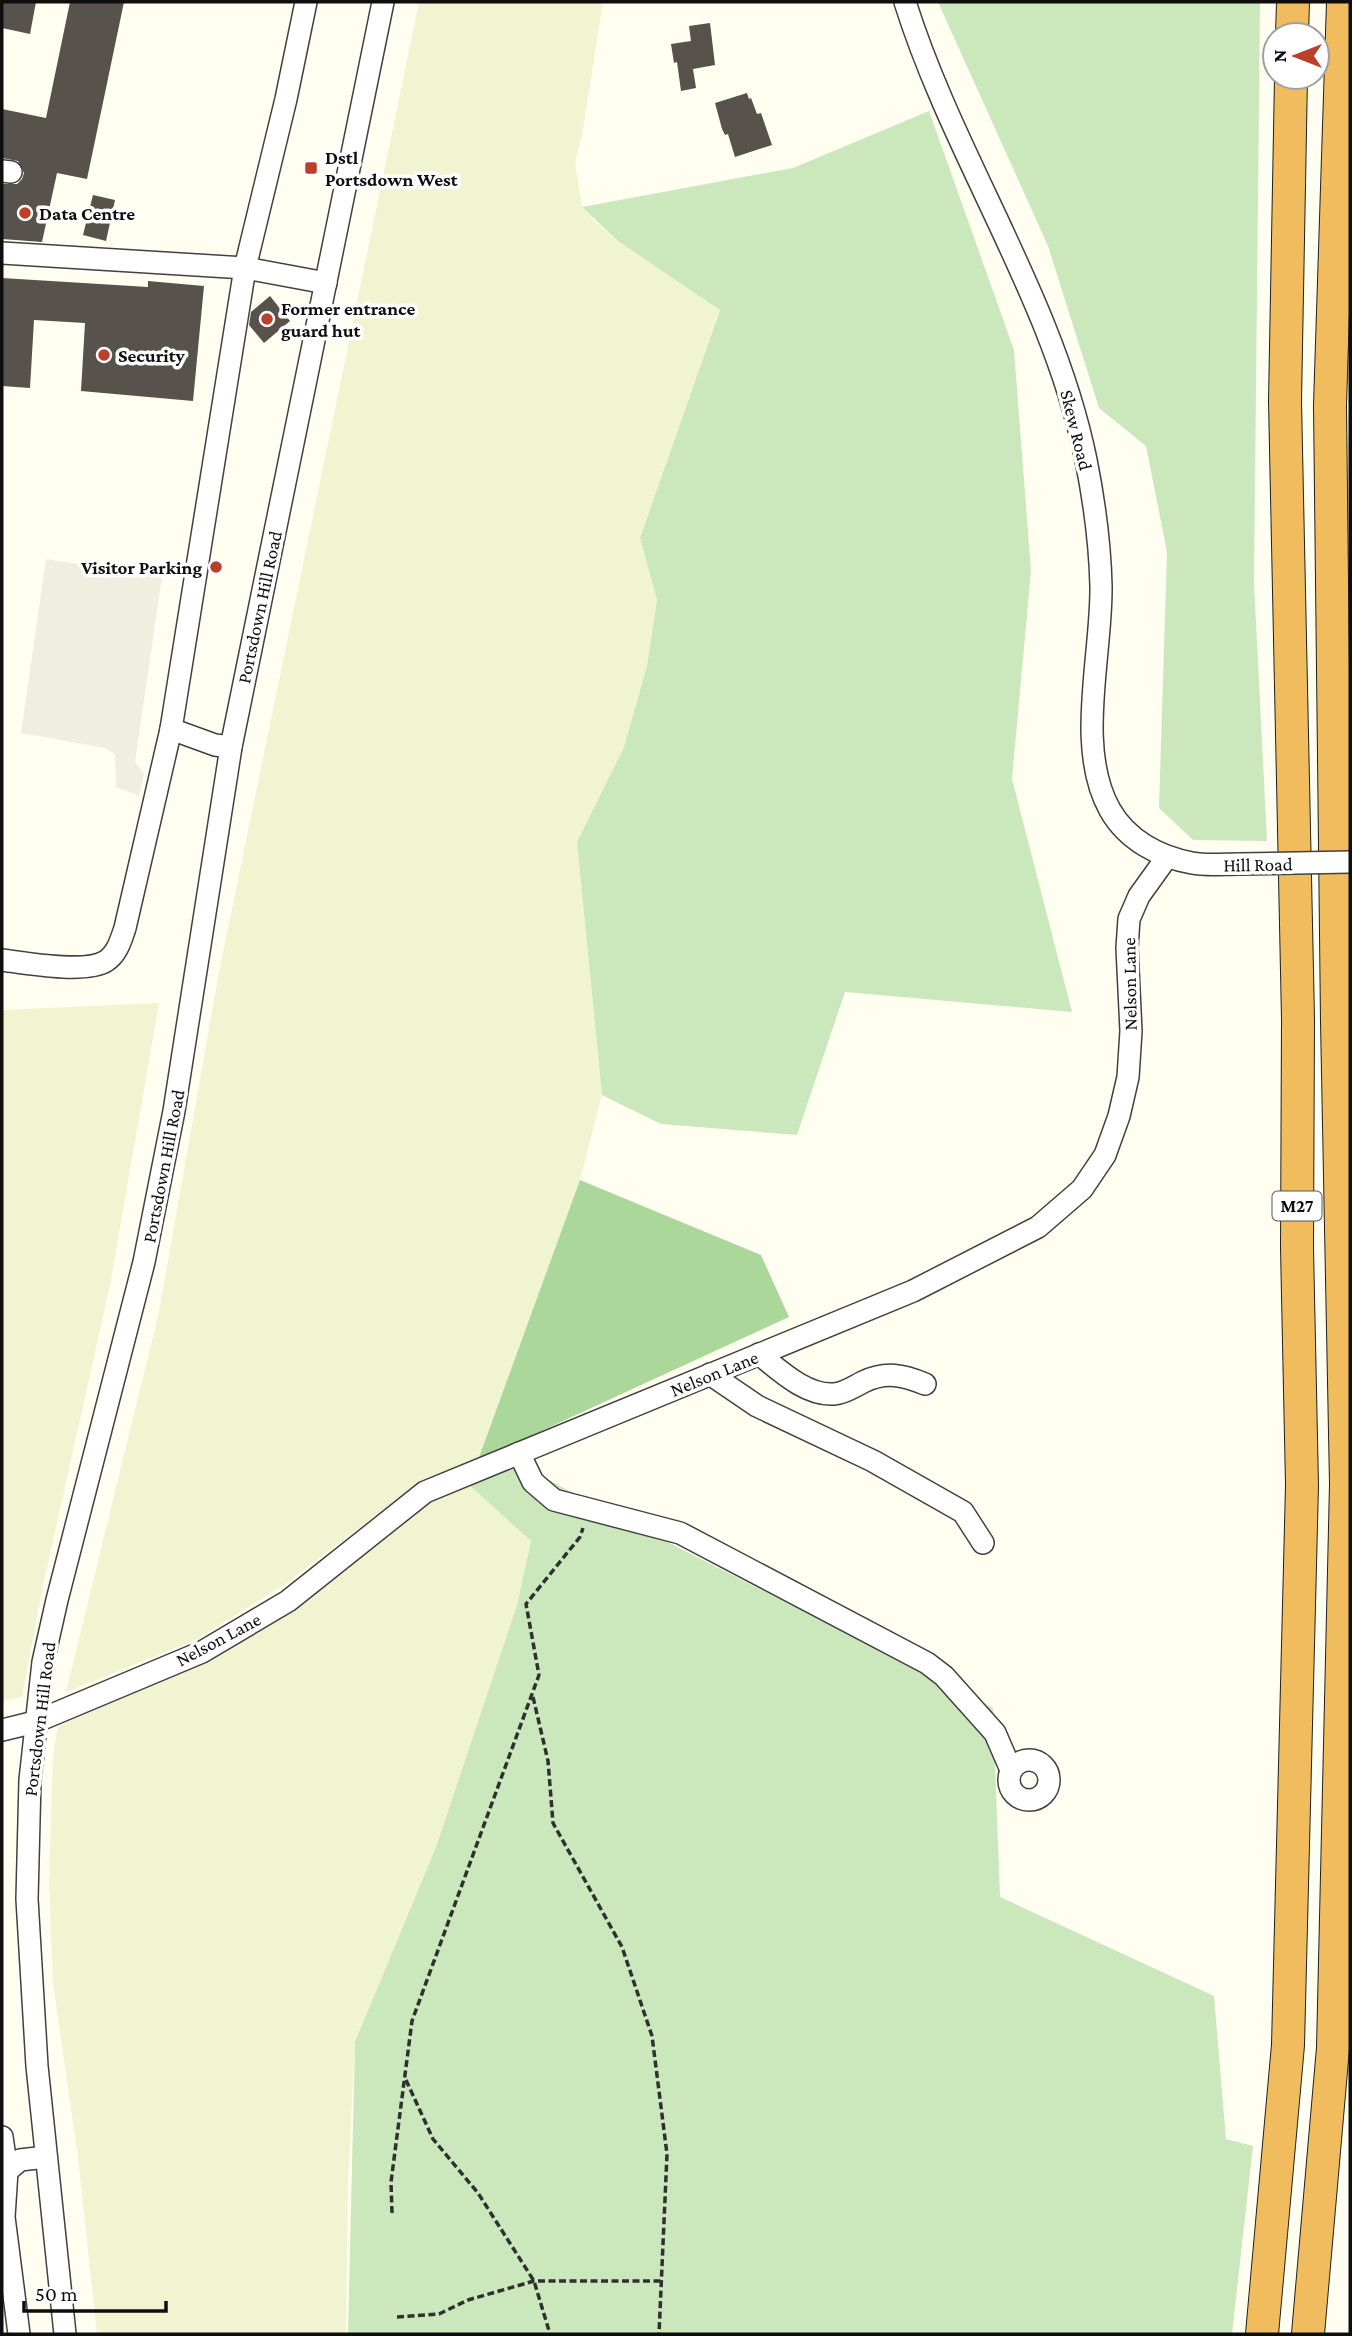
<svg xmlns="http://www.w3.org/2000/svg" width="1352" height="2336" viewBox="0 0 1352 2336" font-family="'Crimson Pro',serif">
  <rect width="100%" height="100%" fill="#fffef0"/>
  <g fill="#f0f4d1">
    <path d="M419,2h184l-21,133 -7,28 7,44 13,15 23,19 102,68 -80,229 17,62 -10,66 -23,81 -47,95 25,253 -22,85 -102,280 -55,19 -139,106 -89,55 -129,52 93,-380 60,-340z"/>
    <path d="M159,1003l-49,282 -68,305 -20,107 -20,4v-691z"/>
    <path d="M467,1483l64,58 -14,64 -81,242 -81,195 -7,139 -2,153h-249l-19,-177 -25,-174 -4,-99 4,-129 5,-29 144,-62 101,-60 125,-104z"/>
  </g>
  <g fill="#cae8bb">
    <path d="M938,2h322l-6,581 13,258 -74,-1 -34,-32 8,-256 -21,-106 -47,-38 -51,-162z"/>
    <path d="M929,111l85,239 17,221 -19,208 60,233 -227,-20 -48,143 -136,-11 -59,-29 -25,-253 47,-95 23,-81 10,-66 -17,-62 80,-228 -102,-69 -36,-34 211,-39z"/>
    <path d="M517,1463l86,46 390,199 7,189 214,99 12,143 27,7 -21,188h-884l7,-292 81,-195 81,-242 14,-64 -64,-58z"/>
  </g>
  <path fill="#abd89a" d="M580,1180l181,75 28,62 -311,143z"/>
  <path fill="#efeedf" d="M46,559l116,18 -27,185 9,12 -5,22 -23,-9 -1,-33 -10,-6 -84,-15z"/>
  <g fill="#57524b">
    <path d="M2,2h34l-6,32 -28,-6z"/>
    <path d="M70,2h54l-37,177 -30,-6 -15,69 -40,-3v-55h15l5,-5 2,-6 -6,-12 -16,-3v-49l44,9z"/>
    <path d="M710,23l5,42 -22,4 3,19 -15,3 -4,-29 -3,1 -3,-19 20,-3 -2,-15z"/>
    <path d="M747,93l2,6 2,-1 6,16 4,-1 11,32 -37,12 -7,-23 -3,1 -3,-6 -7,-26z"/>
    <path d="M93,195l22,5 -9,41 -23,-6z"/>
    <path d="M2,278l146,9v-6l56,5 -11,115 -112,-10 4,-68 -51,-3 -4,68 -28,-2z"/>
    <path d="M270,296l20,25 -26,22 -15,-18 2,-13z"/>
  </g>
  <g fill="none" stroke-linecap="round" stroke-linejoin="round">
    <defs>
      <g id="minor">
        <path d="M905,2c49,156 148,296 181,458 8,40 14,84 15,126 1,70 -26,162 9,224 17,30 49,47 82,53 15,3 32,1 47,1"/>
        <path d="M2,171l9,1"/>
        <path d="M2,253l243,15 81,15"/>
        <path d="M231,747l-16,-2 -44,-16 74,-461 41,-169 20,-97"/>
        <path d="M2,960c23,3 84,14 104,1 11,-7 15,-21 19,-33l46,-199"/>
        <path d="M759,1354c20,16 47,42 75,40 11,-1 19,-7 29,-12 23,-11 40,-7 62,2"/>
        <path d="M710,1374l47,32 116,55 90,51 20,31"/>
        <path d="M519,1453l14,29 21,18 126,33 247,130 17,13 51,57 16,37"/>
        <path d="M2,1730l33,-8 167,-70 86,-51 137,-109 488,-201 125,-64 44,-38 23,-34 14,-39 9,-39 3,-46 -4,-83 2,-29 10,-23 28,-39"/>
        <circle cx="1029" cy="1780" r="20"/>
        <path d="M2,2137l5,34 -3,46 15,117"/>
        <path d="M7,2171l13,-11 26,-3"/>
        <path d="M65,2334l-28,-268 -10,-167 3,-119 13,-118 14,-62 87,-338 30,-151 57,-364 152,-745"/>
      </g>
      <g id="highway">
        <path d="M1292,35l1,-33"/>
        <path d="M1262,2334l26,-289 14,-560 -5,-237 1,-229 -13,-618 6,-324"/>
        <path d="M1308,2334l25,-286 13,-564 -9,-462 -7,-617 13,-403"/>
      </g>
    </defs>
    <use href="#minor" stroke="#414141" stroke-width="24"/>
    <use href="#highway" stroke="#1f1f1f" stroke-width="34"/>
    <g stroke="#303030" stroke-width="3.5" stroke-dasharray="7 3.5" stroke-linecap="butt">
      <path d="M533,1697l15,64 5,62 69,124 30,89 15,118 -8,180"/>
      <path d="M406,2080l27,59 45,54 56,88 16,53"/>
      <path d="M392,2213l-1,-31 21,-161 127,-346 -13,-71 54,-67 3,-9"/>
      <path d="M397,2317l42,-3 29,-14 66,-19h127"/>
    </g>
    <use href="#minor" stroke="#fff" stroke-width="21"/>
    <use href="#highway" stroke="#f0bc5d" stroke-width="32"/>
    <defs>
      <path id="minor-bridge" d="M1239,864l111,-2"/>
    </defs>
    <use href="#minor-bridge" stroke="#414141" stroke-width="24" stroke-linecap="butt"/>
    <use href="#minor-bridge" stroke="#fff" stroke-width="21"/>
  </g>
  <g fill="#bb3f2a" stroke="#fff" stroke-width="2.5">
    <rect x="304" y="161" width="14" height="14" rx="3.5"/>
    <circle cx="25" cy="213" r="7"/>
    <circle cx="267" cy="319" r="7"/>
    <circle cx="104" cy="355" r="7"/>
    <circle cx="216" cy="567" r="7"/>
  </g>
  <g text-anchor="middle" stroke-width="7" stroke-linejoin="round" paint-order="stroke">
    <rect fill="#fff" stroke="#565656" stroke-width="2" x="1272.5" y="1191.5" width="49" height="29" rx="5"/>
    <g font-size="18" font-weight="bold" fill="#0e0e0e">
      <text x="1297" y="1212">M27</text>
    </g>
    <g font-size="19" font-weight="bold" fill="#0e0e0e" stroke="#fff" text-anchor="start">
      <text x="325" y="164">Dstl<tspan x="325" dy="22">Portsdown West</tspan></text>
      <text x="39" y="220">Data Centre</text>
      <text x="281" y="315">Former entrance<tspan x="281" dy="22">guard hut</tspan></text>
      <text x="118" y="362">Security</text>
      <text x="202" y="574" text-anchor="end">Visitor Parking</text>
    </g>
    <g font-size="19" fill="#0e0e0e" stroke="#fff">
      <text transform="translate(1077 430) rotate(76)" y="7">Skew Road</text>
      <text transform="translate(259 607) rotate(-78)" y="7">Portsdown Hill Road</text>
      <text transform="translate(1258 864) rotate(-1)" y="7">Hill Road</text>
      <text transform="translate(1129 984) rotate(-91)" y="7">Nelson Lane</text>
      <text transform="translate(163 1166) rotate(-79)" y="7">Portsdown Hill Road</text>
      <text transform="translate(714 1373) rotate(-22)" y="7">Nelson Lane</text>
      <text transform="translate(218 1639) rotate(-28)" y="7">Nelson Lane</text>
      <text transform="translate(39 1719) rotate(-83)" y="7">Portsdown Hill Road</text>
    </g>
  </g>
  <rect width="1352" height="2336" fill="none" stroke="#0e0e0e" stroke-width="7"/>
  <g transform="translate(1296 56) rotate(270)"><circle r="33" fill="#ffffff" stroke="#9f9f9f" stroke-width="2"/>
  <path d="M0-5L12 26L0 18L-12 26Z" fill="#bb3f2a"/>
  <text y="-10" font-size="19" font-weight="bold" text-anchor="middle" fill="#0e0e0e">N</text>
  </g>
  <path d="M24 2301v10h142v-10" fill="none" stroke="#0e0e0e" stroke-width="3.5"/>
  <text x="35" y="2301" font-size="21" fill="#0e0e0e" stroke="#ffffff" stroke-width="5" paint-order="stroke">50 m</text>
</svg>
